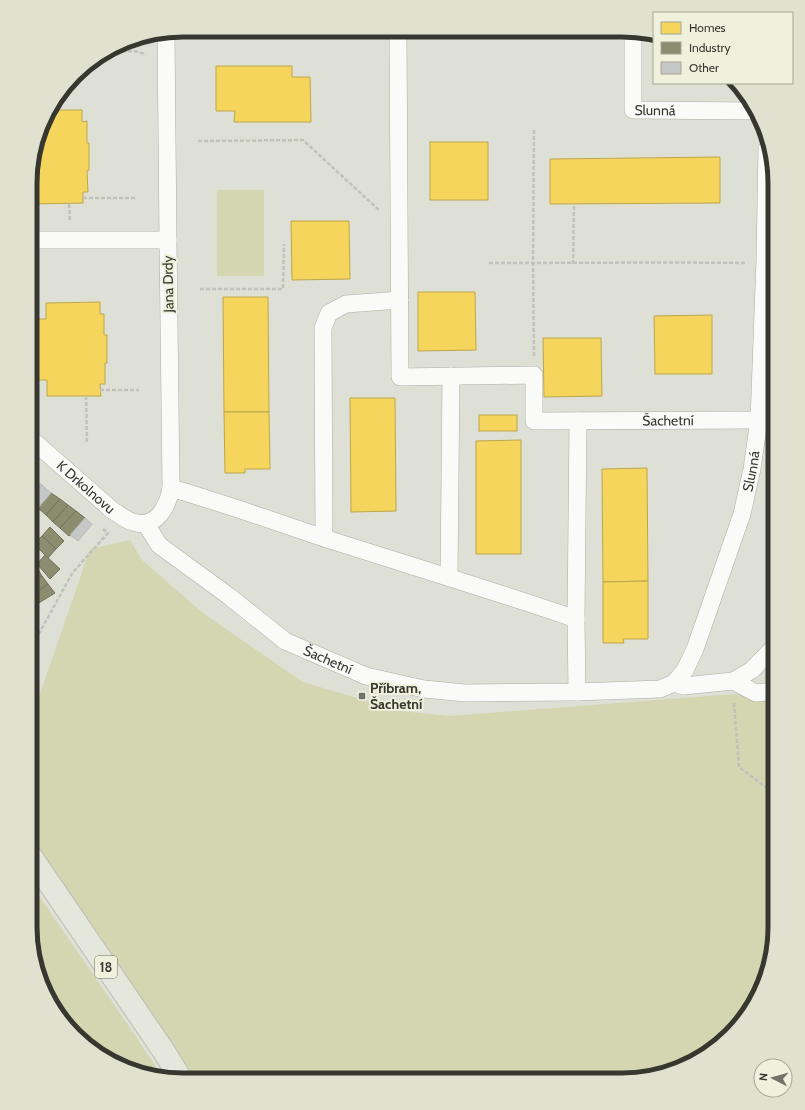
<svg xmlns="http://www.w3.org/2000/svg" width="805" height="1110" viewBox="0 0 805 1110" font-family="Cabin,sans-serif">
  <rect width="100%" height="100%" fill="#dee0d5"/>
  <g fill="#d3d6b0">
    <rect x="217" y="190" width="47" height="86"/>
    <path d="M130,540l12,20 62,54 99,68 98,29 48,5 326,-25v246l-8,39 -18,36 -26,30 -34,22 -67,16 -426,-1 -166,-237v-119l60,-174z"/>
    <path d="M30,883l100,145 34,51 -39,-11 -35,-20 -44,-54 -16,-67z"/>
  </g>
  <g fill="#f6d55c" stroke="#bca64e">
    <path d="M216,66h76v11h18l1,45h-77l1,-11h-19z"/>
    <path d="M49,110h33v12l5,-1v22h2v27l-2,1 1,21h-5v11l-52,1v-41z"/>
    <rect x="430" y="142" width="58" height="58"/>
    <path d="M720,157v46l-170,1v-45z"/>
    <path d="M291,221h58l1,58 -58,1z"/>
    <path d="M418,292h57l1,58 -58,1z"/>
    <path d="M223,297h45l1,115h-45z"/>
    <path d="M100,302v12h4v21h3v28h-2v21h-5l1,12h-54v-16h-12v-15h-2v-30h2v-16h11v-16z"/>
    <path d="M712,315v59h-57l-1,-58z"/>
    <path d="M543,338h58l1,58 -58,1z"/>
    <path d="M350,398h45l1,113 -45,1z"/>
    <path d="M224,412h45l1,57h-25v4h-20z"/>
    <rect x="479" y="415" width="38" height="16"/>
    <path d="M521,440v114h-45v-113z"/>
    <path d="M647,468l1,113 -45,1 -1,-113z"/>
    <path d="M648,581v58h-25l1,4h-21v-61z"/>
  </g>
  <g fill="#8c8c6e" stroke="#72725b">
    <path d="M51,493l9,6 -14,16 -8,-7z"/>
    <path d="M60,499l8,6 -15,17 -7,-7z"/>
    <path d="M68,505l8,6 -16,17 -7,-6z"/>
    <path d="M76,511l9,7 -16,18 -9,-8z"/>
    <path d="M50,527l14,14 -8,8 -14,-13z"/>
    <path d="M42,536l14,13 -8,9 -14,-14z"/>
    <path d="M45,555l15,14 -10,10 -13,-15z"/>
    <path d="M31,560l6,8 -6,4z"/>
    <path d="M37,568l5,8 -11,8v-12z"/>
    <path d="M42,576l6,8 -17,12v-12z"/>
    <path d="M48,584l7,9 -18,11 -6,-8z"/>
    <path d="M774,669l1,1v11l-7,-6z"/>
  </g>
  <g fill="#c6c8c7" stroke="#b8bab8">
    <path d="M31,476l5,4 -5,5z"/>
    <path d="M36,480l6,5 -11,13v-13z"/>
    <path d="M42,485l9,8 -13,15 -7,-10z"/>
    <path d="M85,518l7,6 -14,17 -8,-6z"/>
  </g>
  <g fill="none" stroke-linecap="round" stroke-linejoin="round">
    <defs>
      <path id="lane" d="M759,420h16"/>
      <g id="street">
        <path id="s1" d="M398,31l2,346 134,-2v46l225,-1"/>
        <path id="s2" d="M633,31v79l122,1"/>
        <path d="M31,240h137"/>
        <path id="s3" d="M31,439l81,71c7,4 13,10 21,12 23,8 35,-16 38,-34l-3,-248 -2,-207"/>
        <path d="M171,488c52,15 102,33 153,50 84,27 168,52 252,81"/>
        <path id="s4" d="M146,524l13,21 71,52 55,44 81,35 58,13 41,4 112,-1 83,-3 14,-6 10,3 49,-5 19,-11 23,-24"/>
        <path d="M324,538l-1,-210 6,-15 17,-9 54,-4"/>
        <path d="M449,577l2,-201"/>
        <path d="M733,681l23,12 19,-2"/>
        <path id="s5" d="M674,683l11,-13 10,-21 47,-135 10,-45 7,-49 6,-161 2,-110"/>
        <path d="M577,692l-1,-73 2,-198"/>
      </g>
      <path id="primary" d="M30,855l133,195 18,29"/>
    </defs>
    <use href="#lane" stroke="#acada5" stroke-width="10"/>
    <use href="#street" stroke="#acada5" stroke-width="18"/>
    <use href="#primary" stroke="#bcbdb7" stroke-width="24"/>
    <g stroke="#c1c1be" stroke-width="2.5" stroke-dasharray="4 2" stroke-linecap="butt">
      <path d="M110,52l24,-1 12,3"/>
      <path d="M198,141l105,-1 77,71"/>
      <path d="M83,198h54"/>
      <path d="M69,204l1,18"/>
      <path d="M489,263c86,0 172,-1 257,0"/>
      <path d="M573,264l1,-60"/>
      <path d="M200,289h83l1,-45"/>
      <path d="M534,356l-1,-93 1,-135"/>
      <path d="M100,390h39"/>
      <path d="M86,396l1,46"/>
      <path d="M30,650l43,-78 35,-39 -5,-4"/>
      <path d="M734,703l5,64 36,27"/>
    </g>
    <use href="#lane" stroke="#fafaf9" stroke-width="9"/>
    <use href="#street" stroke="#fafaf9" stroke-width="17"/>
    <use href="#primary" stroke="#e6e7dc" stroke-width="22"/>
  </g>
  <rect fill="#717269" stroke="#eff1dd" stroke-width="1.5" x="358" y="692" width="8" height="8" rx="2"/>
  <g text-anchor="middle" stroke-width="4" stroke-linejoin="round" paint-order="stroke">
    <rect fill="#eff1dd" stroke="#6e6f63" stroke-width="1" x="95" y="956" width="22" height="22" rx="3"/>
    <g font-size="13" font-weight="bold" fill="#36372f">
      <text x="106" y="972">18</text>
    </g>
    <g font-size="14" fill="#36372f" stroke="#eff1dd">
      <text dy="5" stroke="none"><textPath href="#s2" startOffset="101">Slunná</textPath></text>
      <text transform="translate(168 284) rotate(-91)" y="5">Jana Drdy</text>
      <text dy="5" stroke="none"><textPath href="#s1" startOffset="660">Šachetní</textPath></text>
      <text dy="5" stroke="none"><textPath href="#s5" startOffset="227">Slunná</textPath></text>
      <text dy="5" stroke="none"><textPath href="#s3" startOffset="73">K Drkolnovu</textPath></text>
      <text dy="5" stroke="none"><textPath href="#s4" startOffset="230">Šachetní</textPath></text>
    </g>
    <g font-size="14" font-weight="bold" fill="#36372f" stroke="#eff1dd" text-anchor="start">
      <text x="370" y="693">Příbram,<tspan x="370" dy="16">Šachetní</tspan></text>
    </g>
  </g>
  <path d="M0 0H805V1110H0ZM183 37H622A146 146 0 0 1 768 183V927A146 146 0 0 1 622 1073H183A146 146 0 0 1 37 927V183A146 146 0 0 1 183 37Z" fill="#e0e2cf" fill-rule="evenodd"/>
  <path fill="none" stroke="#36372f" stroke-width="5" d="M183 37H622A146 146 0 0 1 768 183V927A146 146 0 0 1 622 1073H183A146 146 0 0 1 37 927V183A146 146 0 0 1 183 37Z"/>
  <rect x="653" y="12" width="140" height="72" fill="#eff1dd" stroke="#a5a797"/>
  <rect x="661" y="22" width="20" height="12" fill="#f6d55c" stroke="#a5a797"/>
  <text x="689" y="32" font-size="12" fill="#36372f">Homes</text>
  <rect x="661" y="42" width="20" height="12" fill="#8c8c6e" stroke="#a5a797"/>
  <text x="689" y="52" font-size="12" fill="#36372f">Industry</text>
  <rect x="661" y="62" width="20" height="12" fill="#c6c8c7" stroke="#a5a797"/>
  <text x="689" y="72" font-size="12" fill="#36372f">Other</text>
  <g transform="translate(773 1078) rotate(276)"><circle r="19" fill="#eff1dd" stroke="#a5a797"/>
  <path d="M0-3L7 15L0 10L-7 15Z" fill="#717269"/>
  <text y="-6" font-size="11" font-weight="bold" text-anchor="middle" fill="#36372f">N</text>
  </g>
</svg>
